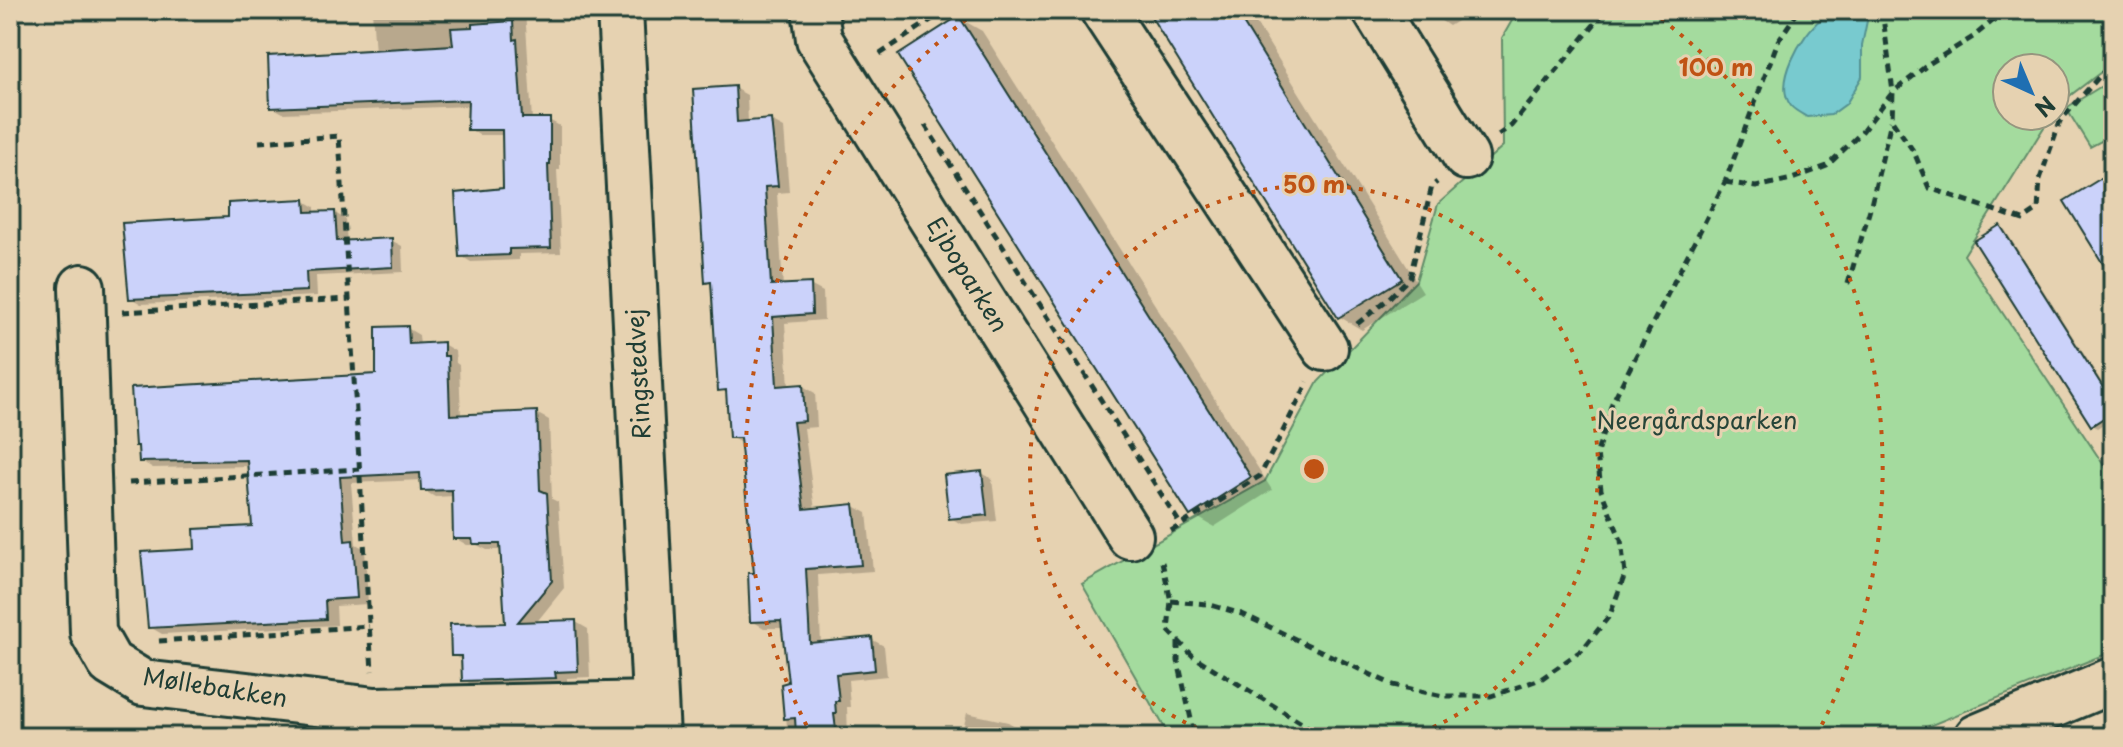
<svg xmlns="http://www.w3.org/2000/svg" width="2123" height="747" viewBox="0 0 2123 747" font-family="'Playpen Sans',sans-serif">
  <rect width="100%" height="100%" fill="#e6d2b1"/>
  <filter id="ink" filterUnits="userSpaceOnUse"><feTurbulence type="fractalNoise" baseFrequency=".0125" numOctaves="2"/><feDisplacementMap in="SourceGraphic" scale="16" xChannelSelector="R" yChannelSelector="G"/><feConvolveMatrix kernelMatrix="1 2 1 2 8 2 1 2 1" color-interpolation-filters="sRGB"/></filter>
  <g filter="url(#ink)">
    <g fill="#a4db9e" stroke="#628c69" stroke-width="2">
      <path d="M1518,10h595v53l-54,41 -4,6v-42h-48v48h44l-87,139 149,224v172l-211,86h-732l-88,-153 183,-103 53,-99 98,-101 22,-77 65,-58 -1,-108z"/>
      <path d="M2113,79v56l-23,12 -24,-39z"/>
    </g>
    <path fill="#78cacf" stroke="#549291" stroke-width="2" d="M1838,10h41l-11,6 -6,29v32l-16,27 -15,11 -24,2c-5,-3 -13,-7 -16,-11 -18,-23 11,-72 30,-87 5,-4 12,-6 17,-9z"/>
    <g fill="#0003">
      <path d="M372,10h153l7,110h17l11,6v44h-3l4,83 -42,1v6l-48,2 -10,-6 44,-66 -1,-55h-25l-10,-6 1,-23 -187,7 -11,-6 103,-54z"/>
      <path d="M1149,10h99l175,282 -61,38 -22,-13z"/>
      <path d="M1425,10h50l-26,16z"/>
      <path d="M959,18l23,13 290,459 -58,37 -22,-13z"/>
      <path d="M734,88l13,7 1,28 23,-2 13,7 5,64 -12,1 6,94 27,-2 13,7 1,28 -39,3 4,64 14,-1 12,7 2,34 -13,1 11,82 39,-4 13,7 6,58 -55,4 3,69 50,-5 13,7 3,30 -39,4 2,27h-3l1,30h-60l-5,-51 7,-2 -6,-56h-20l-12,-7 5,-46 -14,-131 -13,-7 -2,-43 -8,-5 -7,-104 -6,-4z"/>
      <path d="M305,201l10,6v7l20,-1 10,6 2,23 44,-2 11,6 1,26 -87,4 1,20 -176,8 -10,-6 99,-79z"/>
      <path d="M2000,227l5,3 108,170v18l-16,10 -5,-3z"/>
      <path d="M407,328l12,7 1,10 23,-1 12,7 1,12 3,2 2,52 75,-4 13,7 3,79 6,3 6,86 -29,36 41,-2 12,7 2,48 -23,1v6l-91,3 -12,-7 -1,-19 -10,-6 54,-31 -5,-74h-15l-10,-5h-10l-12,-7 -1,-42 -19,1 -12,-7 -1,-10 -71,3 5,61 9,5 3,55 -32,2 1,19 -175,9 -12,-7 47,-76 57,-23 -4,-62 -97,2 -12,-7 237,-85z"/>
      <path d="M982,473l10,6 5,42 -36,3 -10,-6z"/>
      <path d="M967,713l41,9 7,4 -3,11h-51z"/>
      <path d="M881,727l43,10h-28z"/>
    </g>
    <g fill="#cbd2fa" stroke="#1f3d34" stroke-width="2">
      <path d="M1147,10h88l167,269 -64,39z"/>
      <path d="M959,16l292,461 -61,39 -292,-461z"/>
      <path d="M513,21l1,19 3,-1 5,79h28v47h-2l3,83 -42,1v6l-50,2 -4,-64 48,-5 -1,-58h-35l1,-30 -198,8 -2,-52 185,-11 -2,-17 21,-1v-3z"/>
      <path d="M735,86l2,36 34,-3 7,67 -13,1 6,98 40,-2 1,31 -39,3 4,69 26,-2 2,37 -12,1 11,87 50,-5 7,61 -55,4 4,74 62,-6 3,33 -39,4 3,27h-4l1,13h-2l3,23h-32v-4l-9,1 -1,-16 -11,1 -3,-35 7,-2 -7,-61 -31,1 -2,-49h6l-14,-135h-11l-3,-48 -8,1 -7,-109 -6,1 -12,-194z"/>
      <path d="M2113,171v109l-49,-79z"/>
      <path d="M305,199l1,13 29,-1 2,30 55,-3 1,29 -87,5 1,19 -178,8 -7,-76 106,-6v-14z"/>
      <path d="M2000,225l113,178v9l-22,14 -117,-185z"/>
      <path d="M408,326l1,18 35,-2v14h4l2,59 87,-4 3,79 7,3 5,88 -34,41 58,-2 2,51 -23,1 1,6 -94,3 -1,-25h-10l-1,-32 55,-1 -5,-79h-27l-1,-5h-19l-1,-49 -31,1 -1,-18 -80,4 5,64 8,-1 4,58 -32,2 1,19 -178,9 -7,-76 54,-3 -1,-20 58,-3 -5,-66 -108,2 -1,-16h-3l-4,-58 245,-14v-47z"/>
      <path d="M982,471l5,44 -38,4 -5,-44z"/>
    </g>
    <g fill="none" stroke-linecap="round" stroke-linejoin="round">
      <defs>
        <g id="minor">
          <path d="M620,10l37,727"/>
          <path d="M815,10l4,29 311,497"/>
          <path d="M1103,10l222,338"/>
          <path d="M1375,10l91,147"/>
          <path d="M82,287l11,346 17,30 33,20 232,27 280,-6"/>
          <path d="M1977,737l136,-57"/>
        </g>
      </defs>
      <use href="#minor" stroke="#1f3d34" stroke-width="50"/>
      <g stroke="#1f3d34" stroke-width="5" stroke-dasharray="8 6" stroke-linecap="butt">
        <path d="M1882,10l11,82 -1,28 22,32 15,36 94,32 15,-10 2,-31 20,-58 53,-60"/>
        <path d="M880,54l66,-44"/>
        <path d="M925,125l256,400"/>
        <path d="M1498,135l13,-9 95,-116"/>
        <path d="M259,142l80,-6 33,535"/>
        <path d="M1725,182l31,5 36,-8 35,-13 34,-33 32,-41 37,-29 43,-26 33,-27"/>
        <path d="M1848,284l22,-75 21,-88"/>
        <path d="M122,312l227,-13"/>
        <path d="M1357,324l30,-24 23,-23 22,-91 5,-4"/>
        <path d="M129,483l231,-14"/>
        <path d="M1171,531l89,-55 48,-94"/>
        <path d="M1162,562l9,39 -3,29 25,26 131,81"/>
        <path d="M1171,601l36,3 35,10 151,71 50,11h48l50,-17 41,-29 28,-35 15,-41 -4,-34 -20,-50 -4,-37 15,-50 113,-221 53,-141 21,-31"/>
        <path d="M159,641l210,-15"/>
        <path d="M1178,642v19l17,76"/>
      </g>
      <use href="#minor" stroke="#e6d2b1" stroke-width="44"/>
    </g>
  </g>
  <g fill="none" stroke="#c05314" stroke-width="4" stroke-dasharray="4 8">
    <path d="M1219 737A284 284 0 1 1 1409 737"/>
    <path d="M812 736A568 568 0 0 1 976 12M1652 12A568 568 0 0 1 1816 736"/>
  </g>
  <g text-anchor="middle" stroke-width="6" stroke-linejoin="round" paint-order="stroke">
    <g font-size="24" fill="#1f3d34" stroke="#e6d2b1">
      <text transform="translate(967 275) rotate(58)" y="8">Ejboparken</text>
      <text transform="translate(639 374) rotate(-93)" y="8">Ringstedvej</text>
      <text transform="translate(215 688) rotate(9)" y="8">Møllebakken</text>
    </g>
    <g font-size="24" fill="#264539" stroke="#e6d2b1">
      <text x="1697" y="429">Neergårdsparken</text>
    </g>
  </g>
  <circle cx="1314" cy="469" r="12" fill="#c05314" stroke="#e6d2b1" stroke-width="4"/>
  <g font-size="24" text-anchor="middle" font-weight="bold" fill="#c05314" stroke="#e6d2b1" stroke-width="6" stroke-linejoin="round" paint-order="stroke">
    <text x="1716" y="76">100 m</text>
    <text x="1314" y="193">50 m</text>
  </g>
  <rect width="2123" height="747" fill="none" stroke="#e6d2b1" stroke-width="40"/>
  <rect x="20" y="20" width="2083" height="707" fill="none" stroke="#1f3d34" stroke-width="3" filter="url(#ink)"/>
  <g transform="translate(2031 92) rotate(136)"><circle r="38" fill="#e6d2b1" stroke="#96967f" stroke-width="2"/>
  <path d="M0-6L14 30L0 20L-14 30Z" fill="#1f6fb2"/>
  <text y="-12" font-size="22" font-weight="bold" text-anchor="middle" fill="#1f3d34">N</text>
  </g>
</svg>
